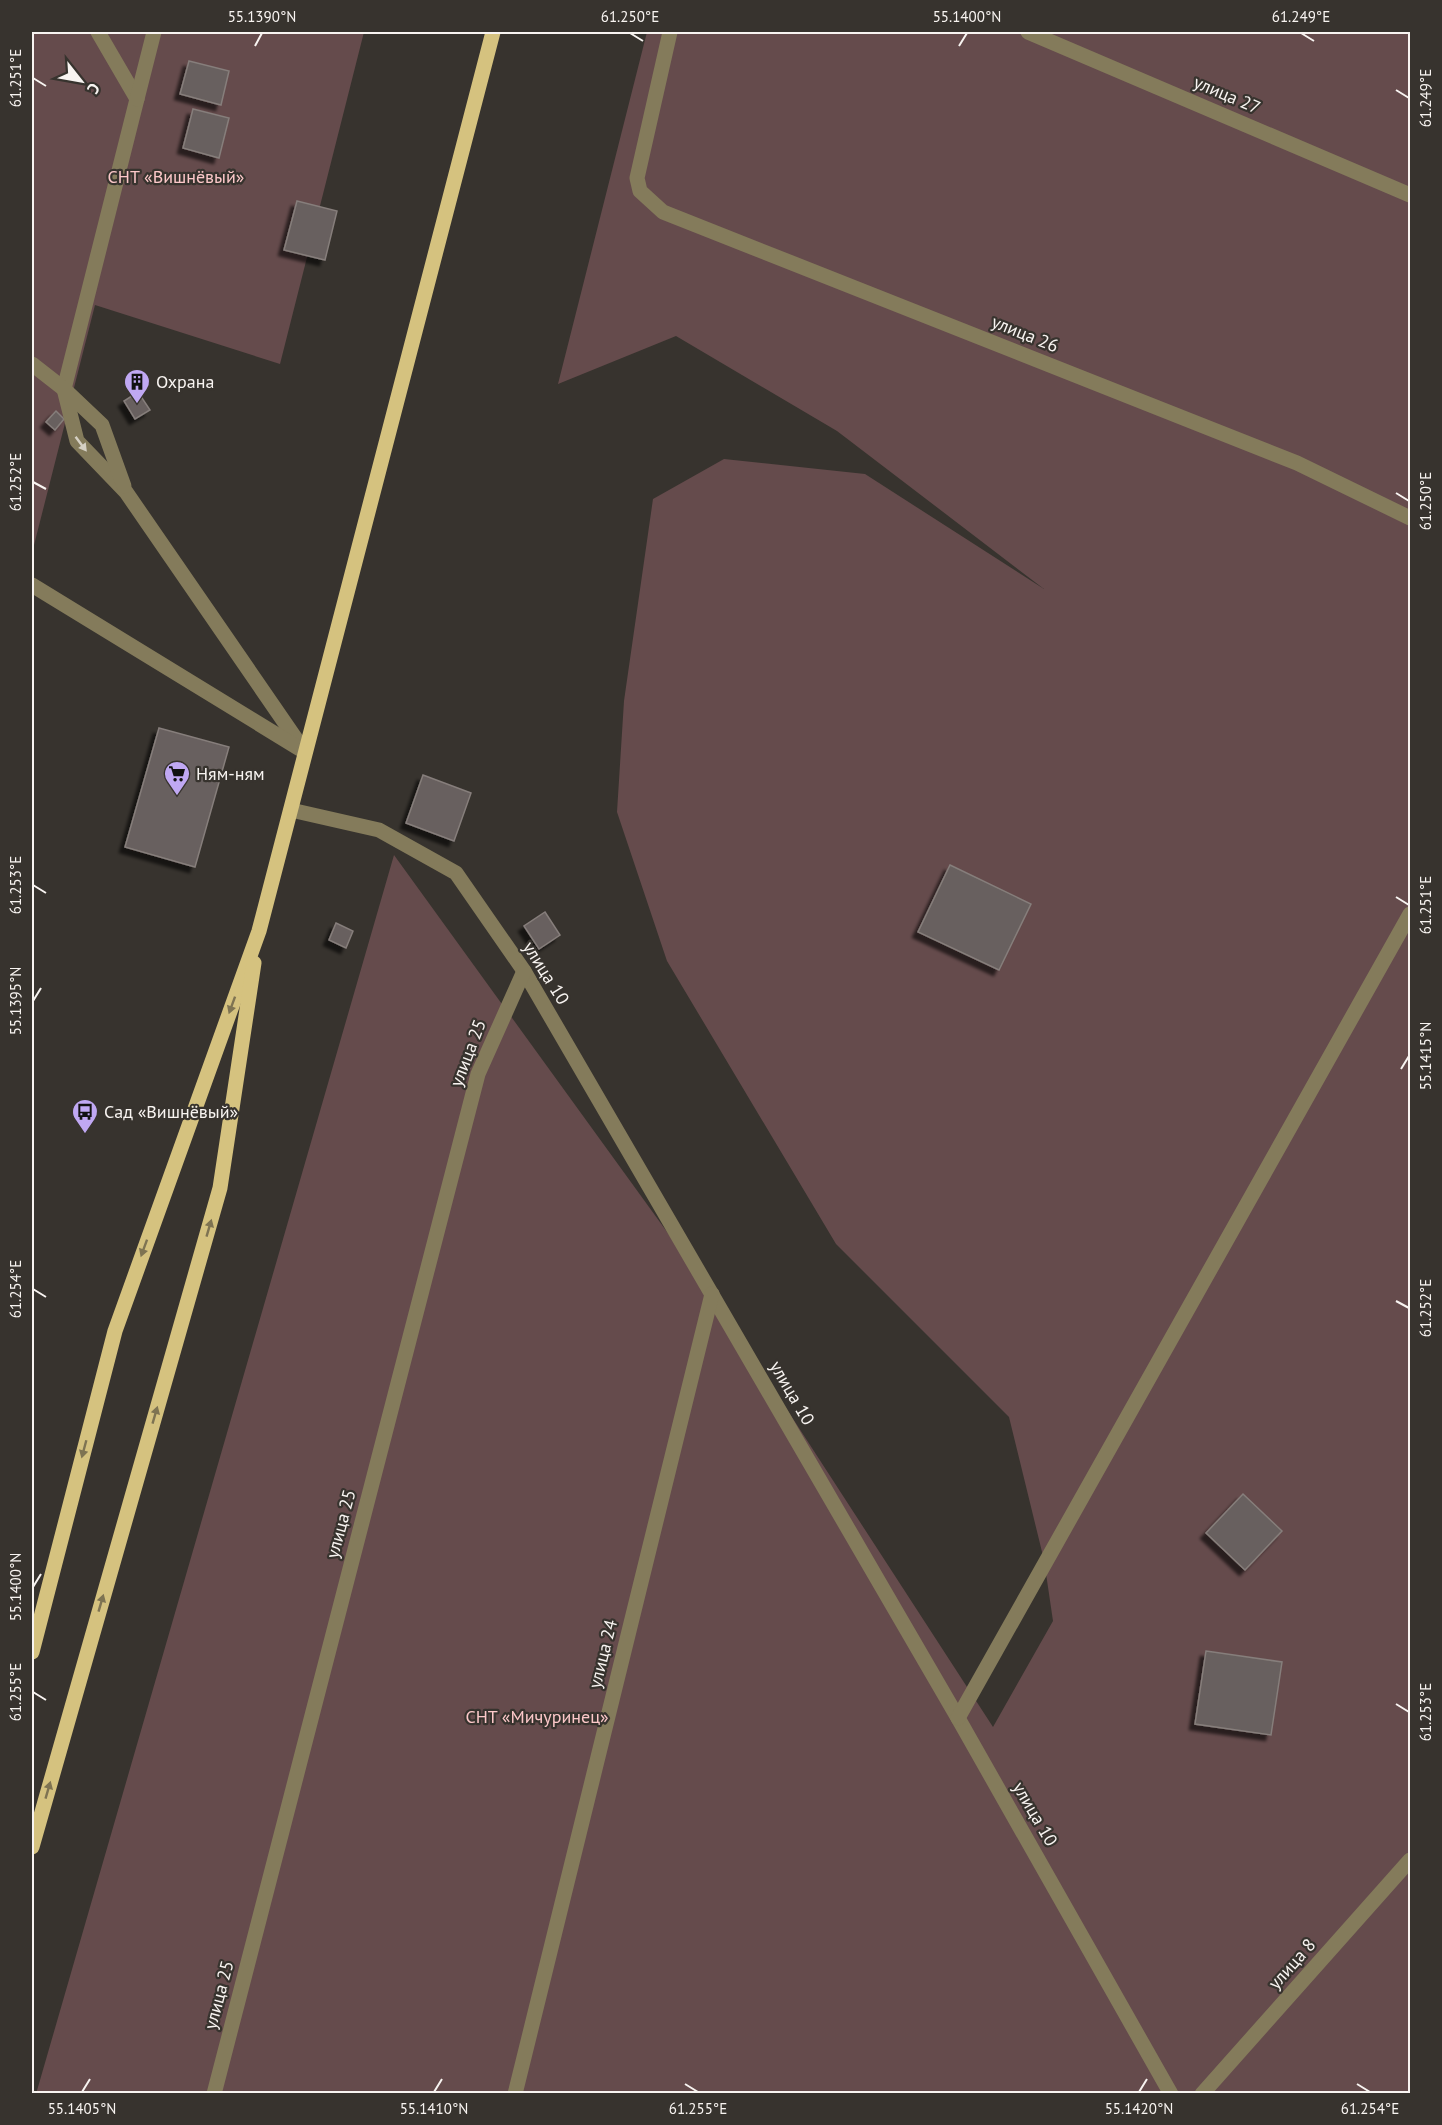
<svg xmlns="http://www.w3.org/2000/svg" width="1442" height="2125" viewBox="0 0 1442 2125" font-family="'PT Sans',sans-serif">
  <defs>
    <filter id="shadow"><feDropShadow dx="-5.5" dy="5.5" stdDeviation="1.5" flood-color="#0009"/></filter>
  </defs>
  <rect width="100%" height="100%" fill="#37332e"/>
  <g fill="#654b4c">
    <path d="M32,32h332l-84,332 -185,-59 -63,248z"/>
    <path d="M647,32h763v2061l-1374,1 358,-1239 318,439 281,433 60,-106 -9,-61 -35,-143 -173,-173 -169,-283 -50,-149 7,-111 29,-202 71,-40 141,15 179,115 -207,-158 -161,-95 -118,48z"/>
  </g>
  <g fill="#68605e" stroke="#867e7b" stroke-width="1.5" filter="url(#shadow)">
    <path d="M189,61l40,10 -8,34 -41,-11z"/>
    <path d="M193,109l36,9 -10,40 -36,-10z"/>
    <path d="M297,201l40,10 -12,49 -41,-10z"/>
    <path d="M138,392l12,18 -15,9 -11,-18z"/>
    <path d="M56,411l8,8 -9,11 -9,-8z"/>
    <path d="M159,728l70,19 -34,120 -70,-20z"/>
    <path d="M423,775l48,18 -17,48 -48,-18z"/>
    <path d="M950,865l81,39 -32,66 -81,-38z"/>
    <path d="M545,912l15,23 -21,14 -15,-23z"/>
    <path d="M336,923l17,8 -7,17 -17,-8z"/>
    <path d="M1243,1494l39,37 -37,39 -39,-37z"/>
    <path d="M1206,1651l76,11 -11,73 -76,-11z"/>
  </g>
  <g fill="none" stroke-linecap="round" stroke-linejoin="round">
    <g stroke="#847b5b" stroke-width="15">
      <path d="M98,32l39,67 -73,290 13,52 49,51 179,260"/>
      <path d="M670,32l-33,146 3,13 23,21 634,251 113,55"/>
      <path d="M1028,32l382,163"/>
      <path d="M137,99l17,-67"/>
      <path d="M32,364l32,25 38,36 22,61"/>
      <path d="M32,585l268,164"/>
      <path d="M291,810l88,20 77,43 68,98 434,747 213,376"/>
      <path d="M958,1718l452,-804"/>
      <path d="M214,2094l264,-1020 46,-103"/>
      <path d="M515,2094l197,-800"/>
      <path d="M1202,2094l208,-234"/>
    </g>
    <g stroke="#d5c27f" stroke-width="15">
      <path d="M32,1652l83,-321 144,-400 234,-899"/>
      <path d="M32,1847l188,-659 34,-225"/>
    </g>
  </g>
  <defs><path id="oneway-solid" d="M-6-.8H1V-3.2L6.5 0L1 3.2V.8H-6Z" transform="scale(1.5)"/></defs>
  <use fill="#d5d0c4" href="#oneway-solid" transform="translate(81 444) rotate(53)"/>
  <g fill="#7e7352">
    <use href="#oneway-solid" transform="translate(232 1005) rotate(110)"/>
    <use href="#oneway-solid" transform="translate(209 1228) rotate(-74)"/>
    <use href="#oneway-solid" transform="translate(144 1248) rotate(110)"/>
    <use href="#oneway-solid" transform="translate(155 1415) rotate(-74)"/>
    <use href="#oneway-solid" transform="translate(84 1449) rotate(105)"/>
    <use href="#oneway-solid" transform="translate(101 1603) rotate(-74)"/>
    <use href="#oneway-solid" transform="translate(48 1790) rotate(-74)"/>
  </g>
  <path fill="none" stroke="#f8f4f1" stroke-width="2" d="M630,33l13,8M1301,33l13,8M255,46l7,-13M959,46l8,-13M33,78l13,8M1396,90l13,8M33,482l13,7M1396,493l13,8M33,885l13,8M1396,897l13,8M33,1001l8,-13M1401,1069l8,-13M33,1289l13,8M1396,1301l13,7M33,1587l8,-13M33,1692l13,8M1396,1704l13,8M685,2084l13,8M1357,2084l13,8M82,2092l8,-13M434,2092l8,-13M1139,2092l8,-13"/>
  <defs>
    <symbol id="building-pin" viewBox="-11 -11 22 30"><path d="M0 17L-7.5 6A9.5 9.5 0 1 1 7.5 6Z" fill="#c0a8f3" stroke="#37332e"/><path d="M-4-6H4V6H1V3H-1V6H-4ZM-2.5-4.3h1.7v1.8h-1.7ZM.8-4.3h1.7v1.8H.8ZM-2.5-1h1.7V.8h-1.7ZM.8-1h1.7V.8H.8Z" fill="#111"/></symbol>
    <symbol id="supermarket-pin" viewBox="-11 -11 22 30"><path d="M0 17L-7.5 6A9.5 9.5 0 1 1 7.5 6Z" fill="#c0a8f3" stroke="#37332e"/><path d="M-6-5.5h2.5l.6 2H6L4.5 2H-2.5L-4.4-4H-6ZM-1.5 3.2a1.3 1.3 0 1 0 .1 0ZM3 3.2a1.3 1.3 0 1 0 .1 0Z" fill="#111"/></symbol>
    <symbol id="bus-pin" viewBox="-11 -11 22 30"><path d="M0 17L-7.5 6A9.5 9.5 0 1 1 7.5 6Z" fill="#c0a8f3" stroke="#37332e"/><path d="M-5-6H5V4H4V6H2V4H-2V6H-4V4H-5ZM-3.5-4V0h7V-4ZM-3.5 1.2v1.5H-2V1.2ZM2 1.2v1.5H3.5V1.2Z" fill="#111"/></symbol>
  </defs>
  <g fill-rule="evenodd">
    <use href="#building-pin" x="122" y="367" width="30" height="40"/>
    <use href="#supermarket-pin" x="162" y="759" width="30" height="40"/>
    <use href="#bus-pin" x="70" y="1097" width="30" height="40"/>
  </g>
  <g text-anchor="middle" stroke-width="4.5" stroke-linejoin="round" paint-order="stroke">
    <g font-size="18" fill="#f8f4f1" stroke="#37332e">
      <text transform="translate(1227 95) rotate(23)" y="6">улица 27</text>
      <text transform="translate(1025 334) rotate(22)" y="6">улица 26</text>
      <text transform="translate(546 973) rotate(58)" y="6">улица 10</text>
      <text transform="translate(468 1053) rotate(-69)" y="6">улица 25</text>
      <text transform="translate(792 1393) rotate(60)" y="6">улица 10</text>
      <text transform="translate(341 1524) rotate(-75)" y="6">улица 25</text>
      <text transform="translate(603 1654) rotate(-76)" y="6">улица 24</text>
      <text transform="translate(1035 1814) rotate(60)" y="6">улица 10</text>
      <text transform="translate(1292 1964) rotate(-48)" y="6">улица 8</text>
      <text transform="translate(219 1995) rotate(-75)" y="6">улица 25</text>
    </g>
    <g font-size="18" fill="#fcc8c9" stroke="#37332e">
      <text x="176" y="183">СНТ «Вишнёвый»</text>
      <text x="537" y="1723">СНТ «Мичуринец»</text>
    </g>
    <g font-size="18" fill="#f8f4f1" stroke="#37332e" text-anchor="start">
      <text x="156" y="388">Охрана</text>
      <text x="196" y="780">Ням-ням</text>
      <text x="104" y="1118">Сад «Вишнёвый»</text>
    </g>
  </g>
  <rect width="1442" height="2125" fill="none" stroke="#37332e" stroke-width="66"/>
  <g transform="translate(81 81) rotate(121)" stroke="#37332e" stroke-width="4.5" paint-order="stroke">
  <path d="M0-4.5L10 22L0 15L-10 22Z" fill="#f8f4f1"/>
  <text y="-9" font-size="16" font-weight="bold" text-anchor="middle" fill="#f8f4f1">С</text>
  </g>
  <rect x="33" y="33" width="1376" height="2059" fill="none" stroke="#f8f4f1" stroke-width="2"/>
  <g font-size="15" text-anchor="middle" fill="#f8f4f1">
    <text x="262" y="22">55.1390°N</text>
    <text x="630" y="22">61.250°E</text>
    <text x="967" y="22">55.1400°N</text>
    <text x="1301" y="22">61.249°E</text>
    <text transform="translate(16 78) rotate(-90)" y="5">61.251°E</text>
    <text transform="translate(1426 98) rotate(-90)" y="5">61.249°E</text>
    <text transform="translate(16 482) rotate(-90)" y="5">61.252°E</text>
    <text transform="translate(1426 501) rotate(-90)" y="5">61.250°E</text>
    <text transform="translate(16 885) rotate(-90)" y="5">61.253°E</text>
    <text transform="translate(1426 905) rotate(-90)" y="5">61.251°E</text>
    <text transform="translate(16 1001) rotate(-90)" y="5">55.1395°N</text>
    <text transform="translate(1426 1056) rotate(-90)" y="5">55.1415°N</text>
    <text transform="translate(16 1289) rotate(-90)" y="5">61.254°E</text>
    <text transform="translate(1426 1308) rotate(-90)" y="5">61.252°E</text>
    <text transform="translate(16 1587) rotate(-90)" y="5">55.1400°N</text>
    <text transform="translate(16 1692) rotate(-90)" y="5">61.255°E</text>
    <text transform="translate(1426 1712) rotate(-90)" y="5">61.253°E</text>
    <text x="82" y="2114">55.1405°N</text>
    <text x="434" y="2114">55.1410°N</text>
    <text x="698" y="2114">61.255°E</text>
    <text x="1139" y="2114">55.1420°N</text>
    <text x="1370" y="2114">61.254°E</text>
  </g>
</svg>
